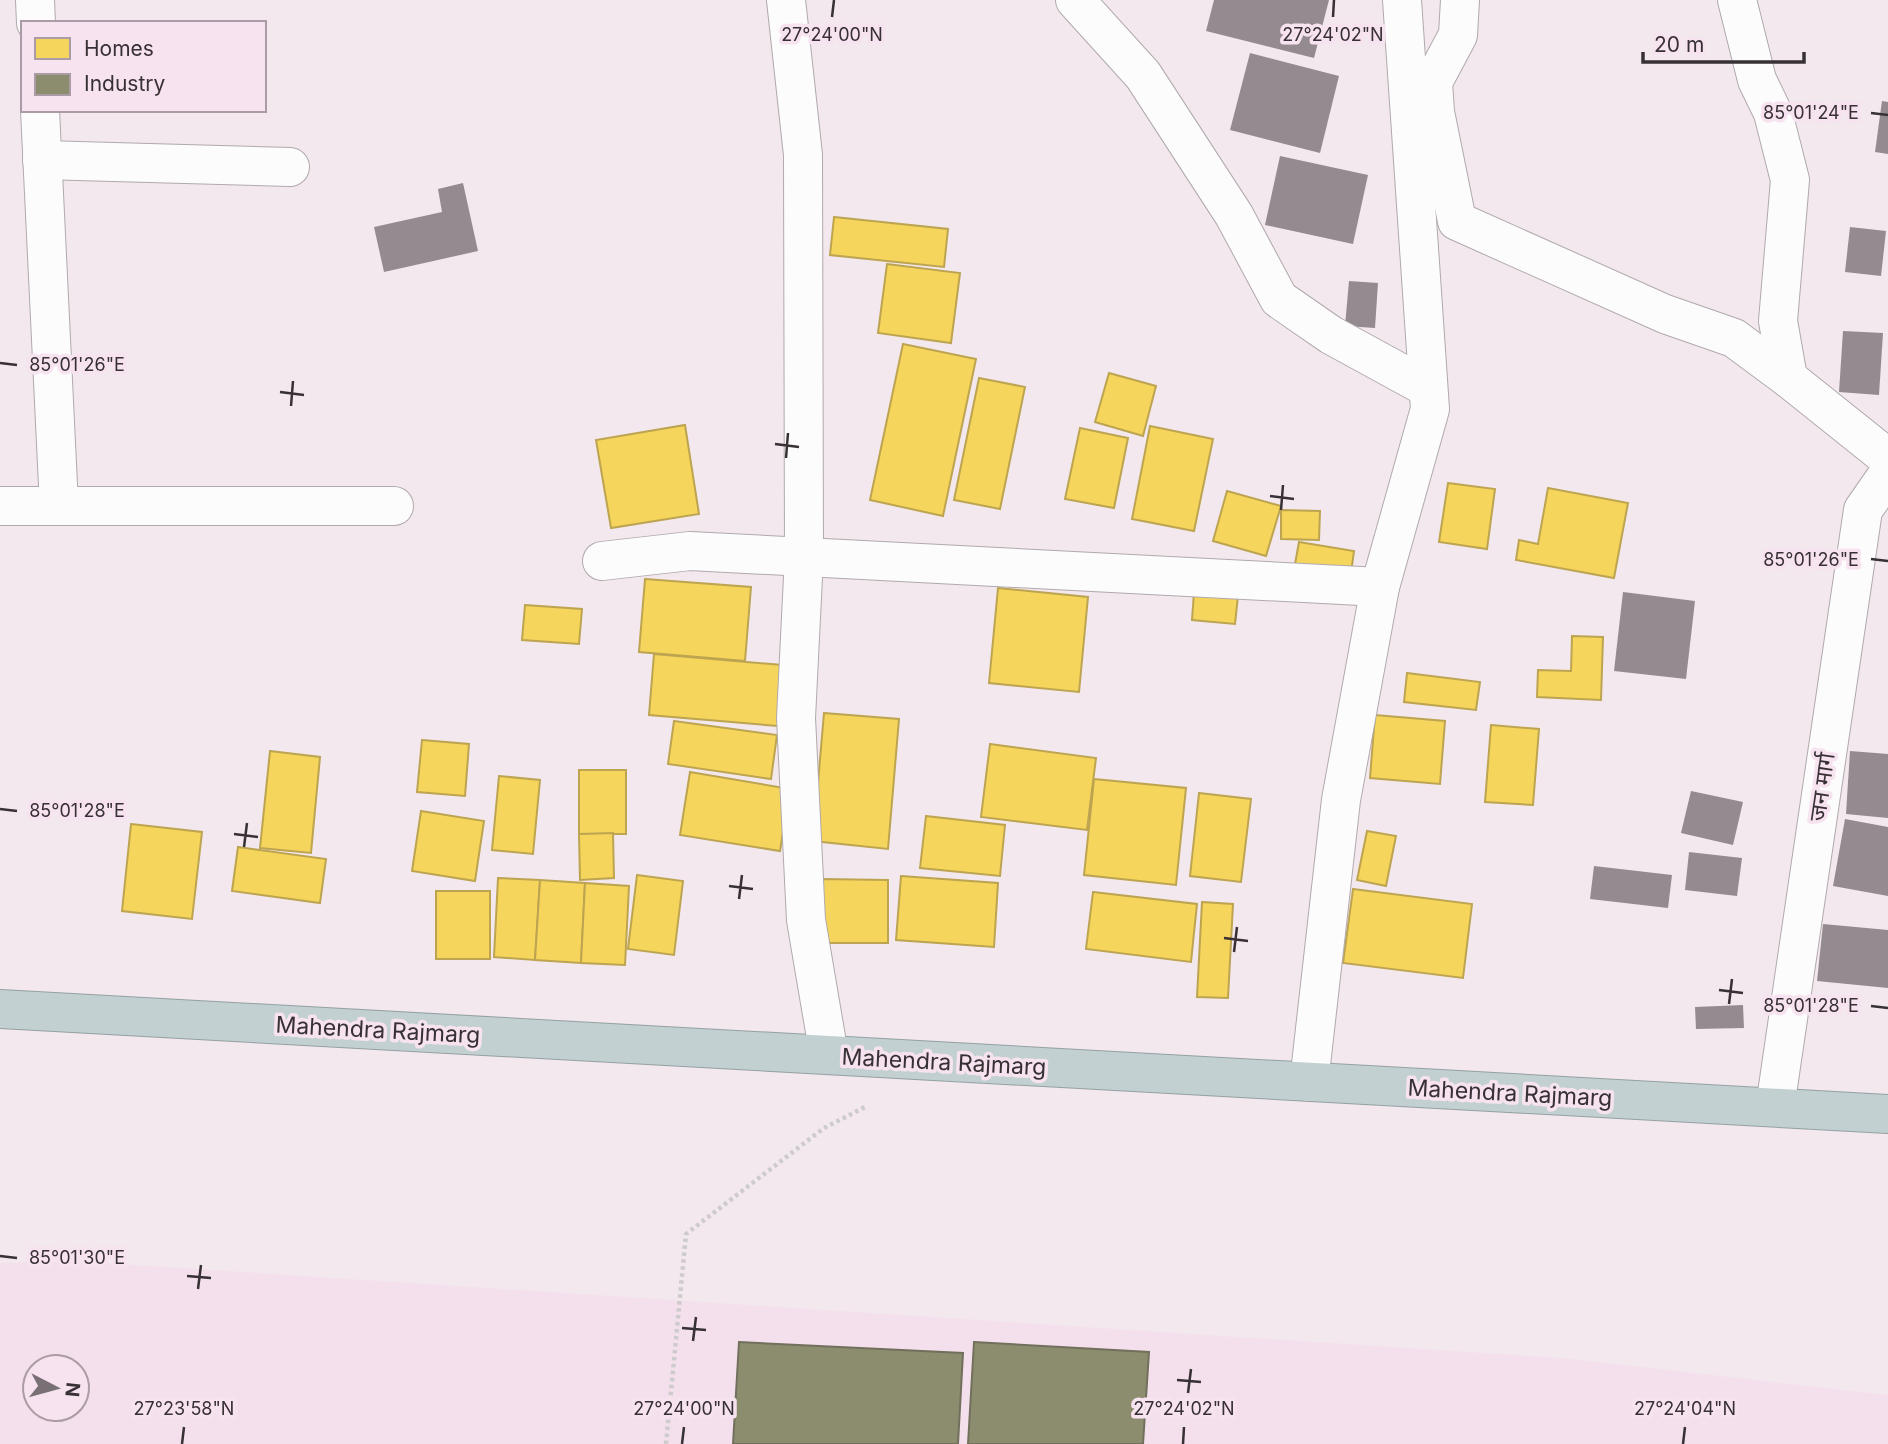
<svg xmlns="http://www.w3.org/2000/svg" width="1888" height="1444" viewBox="0 0 1888 1444" font-family="Inter,'Noto Sans Devanagari',sans-serif">
  <rect width="100%" height="100%" fill="#f2e8ee"/>
  <path fill="#f4e0ec" fill-rule="evenodd" d="M74,1261l1487,97 327,37v49h-1888v-181zM35,1367h42v42h-42z"/>
  <g fill="#f6d55c" stroke="#bda450" stroke-width="2">
    <path d="M834,217l114,12 -4,38 -114,-12z"/>
    <path d="M887,264l73,9 -9,70 -73,-10z"/>
    <path d="M903,344l73,15 -33,157 -73,-16z"/>
    <path d="M1109,373l47,13 -13,50 -48,-14z"/>
    <path d="M979,378l46,9 -25,122 -46,-9z"/>
    <path d="M685,425l14,89 -88,14 -15,-88z"/>
    <path d="M1150,426l63,13 -19,92 -62,-12z"/>
    <path d="M1080,428l48,10 -14,70 -49,-9z"/>
    <path d="M1448,483l47,6 -8,60 -48,-7z"/>
    <path d="M1548,488l80,15 -14,75 -98,-18 3,-20 19,4z"/>
    <path d="M1227,491l54,15 -15,50 -53,-15z"/>
    <path d="M1281,510l39,1 -1,29 -38,-1z"/>
    <path d="M1299,542l55,9 -3,22 -56,-9z"/>
    <path d="M645,579l106,8 -6,74 -106,-9z"/>
    <path d="M998,588l90,9 -9,95 -90,-9z"/>
    <path d="M1194,592l44,4 -3,28 -43,-4z"/>
    <path d="M525,605l57,4 -3,35 -57,-4z"/>
    <path d="M1572,636l31,1 -2,63 -64,-3 1,-27 33,1z"/>
    <path d="M654,654l128,11 -4,61 -129,-11z"/>
    <path d="M1407,673l73,9 -4,28 -72,-8z"/>
    <path d="M824,713l75,6 -11,130 -75,-8z"/>
    <path d="M1375,715l70,6 -5,63 -70,-6z"/>
    <path d="M674,721l103,14 -6,44 -103,-15z"/>
    <path d="M1491,725l48,4 -6,76 -48,-3z"/>
    <path d="M422,740l47,4 -4,52 -48,-4z"/>
    <path d="M990,744l106,14 -9,72 -106,-13z"/>
    <path d="M270,751l50,6 -9,96 -51,-5z"/>
    <rect x="579" y="770" width="47" height="64"/>
    <path d="M690,772l100,17 -10,62 -100,-16z"/>
    <path d="M499,776l41,4 -7,74 -41,-4z"/>
    <path d="M1094,779l92,9 -10,97 -92,-10z"/>
    <path d="M1199,793l52,6 -10,83 -51,-6z"/>
    <path d="M421,811l63,10 -9,60 -63,-10z"/>
    <path d="M926,816l79,9 -5,51 -80,-8z"/>
    <path d="M131,824l71,8 -10,87 -70,-8z"/>
    <path d="M1367,831l29,5 -10,50 -29,-6z"/>
    <path d="M613,833l1,45 -34,2 -1,-46z"/>
    <path d="M238,847l88,12 -6,44 -88,-12z"/>
    <path d="M637,875l46,6 -9,74 -46,-6z"/>
    <path d="M901,876l97,7 -4,64 -98,-7z"/>
    <path d="M498,878l42,2 -5,80 -41,-3z"/>
    <path d="M822,879l66,1v63h-67z"/>
    <path d="M540,880l45,3 -4,80 -46,-3z"/>
    <path d="M585,883l44,3 -4,79 -44,-2z"/>
    <path d="M1353,889l119,15 -9,74 -120,-15z"/>
    <rect x="436" y="891" width="54" height="68"/>
    <path d="M1093,892l104,12 -6,58 -105,-13z"/>
    <path d="M1202,902l31,2 -5,94 -31,-1z"/>
  </g>
  <g fill="#8c8c6e" stroke="#72705d" stroke-width="2">
    <path d="M739,1342l224,11 -5,91h-225z"/>
    <path d="M974,1342l175,10 -6,92h-175z"/>
  </g>
  <g fill="#938b90">
    <path d="M1214,0h115l-15,58 -108,-27z"/>
    <path d="M1250,53l89,23 -19,77 -90,-23z"/>
    <path d="M1882,101l6,1v52l-13,-2z"/>
    <path d="M1280,156l88,19 -15,69 -88,-19z"/>
    <path d="M463,183l15,68 -94,21 -10,-45 68,-15 -4,-23z"/>
    <path d="M1850,227l36,4 -5,45 -36,-4z"/>
    <path d="M1349,281l29,2 -3,45 -30,-2z"/>
    <path d="M1843,331l40,2 -4,62 -40,-3z"/>
    <path d="M1623,592l72,9 -9,78 -72,-8z"/>
    <path d="M1850,751l38,3v64l-42,-4z"/>
    <path d="M1691,791l52,11 -10,43 -52,-12z"/>
    <path d="M1845,819l43,8v69l-55,-10z"/>
    <path d="M1689,852l53,6 -5,38 -52,-6z"/>
    <path d="M1594,866l78,9 -4,33 -78,-9z"/>
    <path d="M1823,924l65,6v58l-71,-7z"/>
    <path d="M1743,1005l1,23 -48,1 -1,-22z"/>
  </g>
  <g fill="none" stroke-linecap="round" stroke-linejoin="round">
    <defs>
      <g id="street">
        <path d="M35,0l1,23"/>
        <path d="M786,0l17,155 1,402 -8,161 10,202 23,135"/>
        <path d="M1075,0l68,75 91,140 45,84 52,36 97,53"/>
        <path d="M1460,0l-2,35 -25,47 2,30 22,109 208,93 69,24 54,40"/>
        <path d="M1737,0l20,80 16,33 17,67 -12,141 10,57 100,80"/>
        <path d="M40,110l19,396"/>
        <path d="M42,160l248,7"/>
        <path d="M0,506h394"/>
        <path d="M602,561l88,-10 690,36"/>
        <path d="M1309,1082l32,-282 39,-213 50,-178 -28,-409"/>
        <path d="M1775,1107l88,-597 25,-36"/>
      </g>
      <path id="highway" d="M0,1009l1888,105"/>
    </defs>
    <use href="#street" stroke="#b0a9ad" stroke-width="40"/>
    <use href="#highway" stroke="#94a0a2" stroke-width="40"/>
    <path stroke="#cecbcc" stroke-width="4.5" stroke-dasharray="3.5 3.5" stroke-linecap="butt" d="M666,1444l20,-210 138,-106 43,-22"/>
    <use href="#street" stroke="#fdfcfc" stroke-width="38"/>
    <use href="#highway" stroke="#c2d0d1" stroke-width="38"/>
  </g>
  <path fill="none" stroke="#373034" stroke-width="2.5" d="M832,17l2,-17M1333,17l1,-17M1871,113l17,2M0,363l17,2M280,392l24,3M291,406l2,-25M775,444l24,3M786,458l2,-25M1270,496l24,3M1281,510l2,-25M1871,559l17,2M0,809l17,2M234,834l24,3M244,847l3,-24M729,886l24,3M739,899l3,-24M1224,938l24,3M1234,952l3,-25M1719,990l24,3M1729,1004l3,-25M1871,1006l17,2M0,1256l17,2M187,1276l24,2M198,1289l3,-24M682,1328l24,2M693,1341l3,-24M1177,1380l24,2M1188,1393l3,-24M182,1444l2,-17M682,1444l2,-17M1183,1444l1,-17M1683,1444l2,-17"/>
  <g text-anchor="middle" stroke-width="7" stroke-linejoin="round" paint-order="stroke">
    <g font-size="23" fill="#373034" stroke="#f7e3ef">
      <text transform="translate(1822 787) rotate(-82)" y="8">जन मार्ग</text>
      <text transform="translate(378 1030) rotate(3)" y="8">Mahendra Rajmarg</text>
      <text transform="translate(944 1062) rotate(3)" y="8">Mahendra Rajmarg</text>
      <text transform="translate(1510 1093) rotate(3)" y="8">Mahendra Rajmarg</text>
    </g>
  </g>
  <g font-size="18" text-anchor="middle" fill="#373034" stroke="#f7e3ef" stroke-width="7" stroke-linejoin="round" paint-order="stroke">
    <text x="832" y="41">27°24'00"N</text>
    <text x="1333" y="41">27°24'02"N</text>
    <text x="1811" y="119">85°01'24"E</text>
    <text x="77" y="371">85°01'26"E</text>
    <text x="1811" y="566">85°01'26"E</text>
    <text x="77" y="817">85°01'28"E</text>
    <text x="1811" y="1012">85°01'28"E</text>
    <text x="77" y="1264">85°01'30"E</text>
    <text x="184" y="1415">27°23'58"N</text>
    <text x="684" y="1415">27°24'00"N</text>
    <text x="1184" y="1415">27°24'02"N</text>
    <text x="1685" y="1415">27°24'04"N</text>
  </g>
  <rect x="21" y="21" width="245" height="91" fill="#f7e3ef" stroke="#aa9ba4" stroke-width="2"/>
  <rect x="35" y="38" width="35" height="21" fill="#f6d55c" stroke="#aa9ba4" stroke-width="2"/>
  <text x="84" y="56" font-size="21" fill="#373034">Homes</text>
  <rect x="35" y="74" width="35" height="21" fill="#8c8c6e" stroke="#aa9ba4" stroke-width="2"/>
  <text x="84" y="91" font-size="21" fill="#373034">Industry</text>
  <g transform="translate(56 1388) rotate(96)"><circle r="33" fill="#f7e3ef" stroke="#aa9ba4" stroke-width="2"/>
  <path d="M0-5L12 26L0 18L-12 26Z" fill="#787075"/>
  <text y="-10" font-size="19" font-weight="bold" text-anchor="middle" fill="#373034">N</text>
  </g>
  <path d="M1643 52v10h161v-10" fill="none" stroke="#373034" stroke-width="3.5"/>
  <text x="1654" y="52" font-size="21" fill="#373034" stroke="#f7e3ef" stroke-width="5" paint-order="stroke">20 m</text>
</svg>
